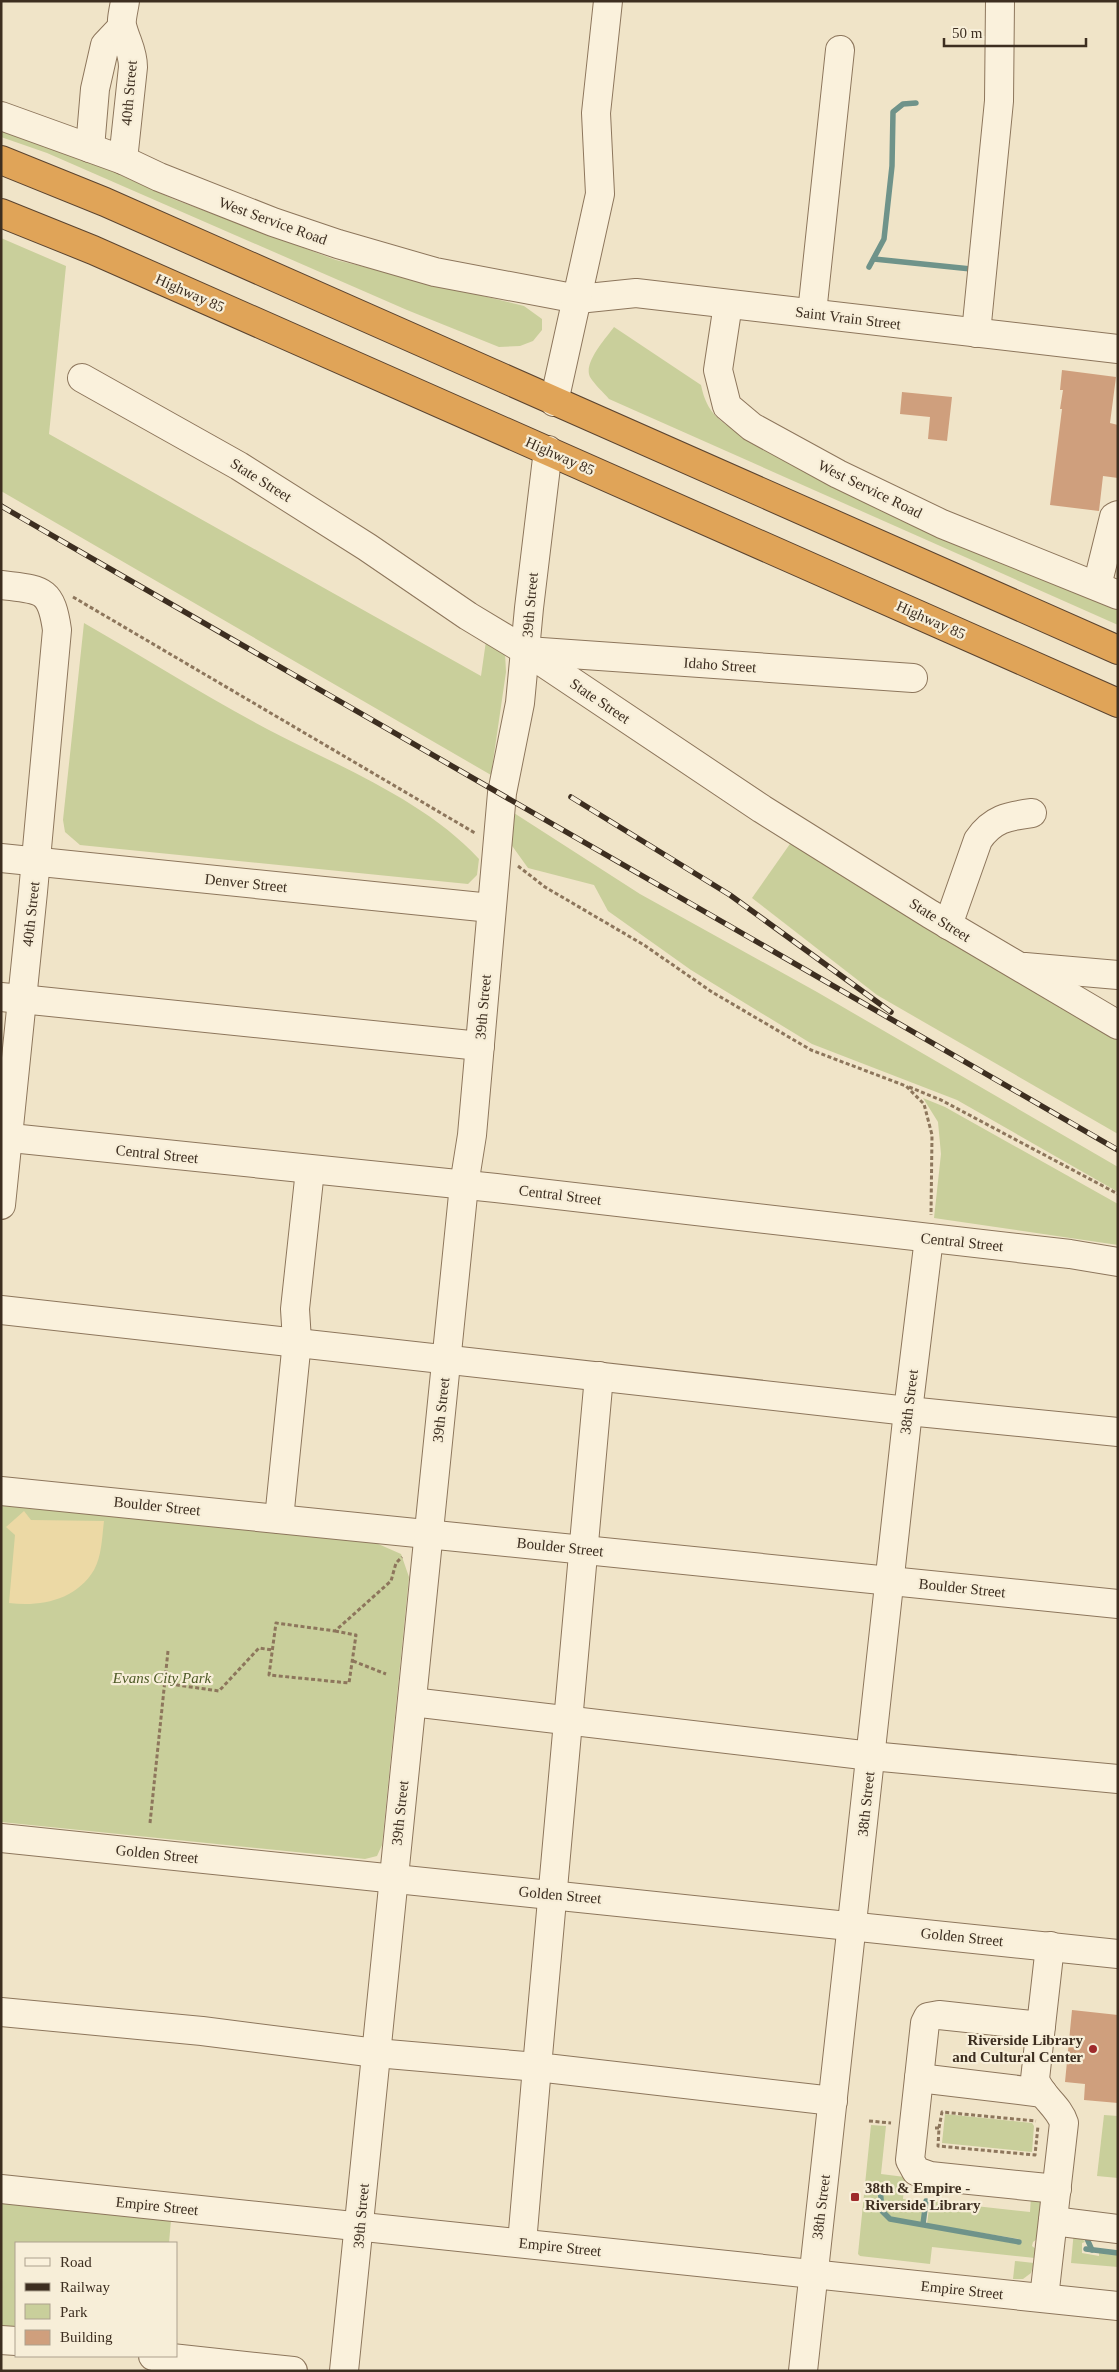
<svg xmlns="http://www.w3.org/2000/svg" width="1119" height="2372" viewBox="0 0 1119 2372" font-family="'Times New Roman',serif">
  <rect width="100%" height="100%" fill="#f0e4c8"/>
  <g fill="#c9cf9b">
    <path d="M1,128l80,29 92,42 163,61 188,46 18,13v11l-9,11 -13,5 -21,1 -92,-37 -360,-157 -46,-16z"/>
    <path d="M1,238l65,28 -17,168 432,242 6,-42 18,19 1,19 -15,103 -490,-284z"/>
    <path d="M614,327l87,58c6,30 20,36 43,52l374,169v19l-509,-226c-6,-7 -14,-14 -19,-22 -7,-14 16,-39 24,-50z"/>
    <path d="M84,623c61,35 121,73 183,106 71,37 158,71 212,130l-2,16 -9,9 -388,-39 -15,-13 -2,-12z"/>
    <path d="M514,813l126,81 177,98 301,175v25l-161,-92 -145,-56 -121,-74 -83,-59 -14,-26 -66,-17 -18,-25z"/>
    <path d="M792,841l326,195v98l-241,-139 -125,-97z"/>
    <path d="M923,1098l22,9 173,97v41l-184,-27 7,-64 -3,-32z"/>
    <path d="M15,1500l361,43 25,11 8,23 -27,268 -5,11 -12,3 -364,-37v-316z"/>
    <path d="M945,2114l87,9 2,3 -2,26 -90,-9z"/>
    <path d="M1104,2115l14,1v62l-21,-2z"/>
    <path d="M871,2125l15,1 -5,48 24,3 -2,22 22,3 -3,21 -30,-5 -8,-8 -2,-24 -2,-1c-5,13 -2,29 12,36l126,23 4,-2 -3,-3 -92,-15 3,-23 100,11 1,-16 9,5 1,4 -4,34 -4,3 -1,4 4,3 -1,9 -103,-11 -2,17 -70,-8 -2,-2z"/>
    <path d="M1,2202l170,18 -2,23h-153v91l-15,-2z"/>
    <path d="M1074,2230l11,12 -3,1v10l17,3v-4l19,2v13l-47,-4z"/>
    <path d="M1015,2261l19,2 -3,10 -8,6h-10z"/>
  </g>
  <path fill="#ecd9a5" d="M24,1511l7,9 73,1c-2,15 -2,35 -10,49 -18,30 -53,37 -85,33l6,-68 -9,-8z"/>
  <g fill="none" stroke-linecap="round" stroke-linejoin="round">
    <g stroke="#6f938a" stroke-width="5.5">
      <path d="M874,259l97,10"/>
      <path d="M869,267l15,-28 8,-73 1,-54 10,-8 13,-1"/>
      <path d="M880,2187l2,24 8,8 129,23"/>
      <path d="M923,2224l3,-23"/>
      <path d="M1084,2232l8,18"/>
      <path d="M1086,2249l32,4"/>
    </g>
  </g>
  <g fill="#cf9f7d">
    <path d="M1062,370l54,7 -6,46 8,2v53l-15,-2 -4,35 -49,-6 12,-96h-2l3,-19h-3z"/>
    <path d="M902,392l50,5 -5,44 -19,-2 2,-22 -30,-3z"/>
    <path d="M1072,2010l46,5v88l-34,-3 1,-16 -20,-2z"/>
  </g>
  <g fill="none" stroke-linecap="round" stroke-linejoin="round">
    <defs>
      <g id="minor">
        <path d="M1,116l122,44 36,17 114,45 65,22 97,28 143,27 58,-6 482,56"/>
        <path d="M90,148l5,-59 10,-44 17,-18"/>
        <path d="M123,160l10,-93c0,-15 -6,-24 -10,-38 -3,-7 1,-20 2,-28"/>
        <path d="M728,304l-10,66 9,36 25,21 86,47 104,50 176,71"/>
        <path d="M812,313l28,-263"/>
        <path d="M976,333l23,-232 1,-100"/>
        <path d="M82,378l157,88 128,81 101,69 58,35 236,158 168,105 188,111"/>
        <path d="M554,402l46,-208 -4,-81 12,-112"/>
        <path d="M1,585c40,5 50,2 56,45l-24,262 -32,313"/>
        <path d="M1097,586l17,-69 4,-2"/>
        <path d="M527,651l386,27"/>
        <path d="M1,858l490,50"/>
        <path d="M948,925l30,-85c14,-21 30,-24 54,-27"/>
        <path d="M1025,967l93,8"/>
        <path d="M1,997l479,49"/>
        <path d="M1,1137l495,51 574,66 48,8"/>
        <path d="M1,1310l907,101 210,21"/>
        <path d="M599,1376l-62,691 296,34"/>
        <path d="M1,1491l1117,113"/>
        <path d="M279,1519l18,-178 -2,-32 15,-139"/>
        <path d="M412,1702l459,54 247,23"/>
        <path d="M1,1838l1117,116"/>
        <path d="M1,2012l201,19 174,22 161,14 -15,176"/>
        <path d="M1041,2026l-102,-11 -11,2 -3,6 -15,137 6,11 14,5 127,13"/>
        <path d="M919,2078l124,15"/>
        <path d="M1,2189l1117,117"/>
        <path d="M1053,2221l65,8"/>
        <path d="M1044,2298l20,-175c-5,-17 -24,-27 -29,-44l15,-133"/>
        <path d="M1,2340l15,1"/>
        <path d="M153,2356l140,15"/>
        <path d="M344,2371l120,-1186 8,-50 30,-342 18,-90 9,-95 19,-158"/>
        <path d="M803,2371l105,-960 21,-173"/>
      </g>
      <g id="highway">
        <path d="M1,160l104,42 1013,448"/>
        <path d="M1,213l92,37 1025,453"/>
      </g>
    </defs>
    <use href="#minor" stroke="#8d765c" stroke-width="30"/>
    <use href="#highway" stroke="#5b4430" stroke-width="30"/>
    <g stroke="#8d765c" stroke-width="3" stroke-dasharray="4 2.5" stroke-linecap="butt">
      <path d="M73,597l402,236"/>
      <path d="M518,866l27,21 99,58 68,47 99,58 95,36 18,18 8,31 -1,80"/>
      <path d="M909,1087l32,13 177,94"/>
      <path d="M335,1631l21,4 -7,48 -80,-8 7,-52 59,8 56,-50 5,-18 6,-6"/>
      <path d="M353,1661l33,13"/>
      <path d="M163,1683l56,8 40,-43 13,2"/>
      <path d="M150,1823l18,-172"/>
      <path d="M869,2121l22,2"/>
      <path d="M935,2128h4l-1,18 97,9 3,-29"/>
      <path d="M939,2128l3,-16 94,9"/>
    </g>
    <use href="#minor" stroke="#faf1dc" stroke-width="28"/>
    <use href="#highway" stroke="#e0a458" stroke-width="28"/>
    <defs>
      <g id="rail">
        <path d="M1,506l1117,644"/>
        <path d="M571,797l159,98 161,117"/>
      </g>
    </defs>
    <use href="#rail" stroke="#3d2e20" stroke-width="5.5"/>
    <use href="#rail" stroke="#f7eed8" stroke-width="4" stroke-dasharray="11" stroke-linecap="butt"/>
  </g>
  <g fill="#9e2a2b" stroke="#f7eed8" stroke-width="2">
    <circle cx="1093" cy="2049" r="5"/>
    <rect x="850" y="2192" width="10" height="10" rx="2.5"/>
  </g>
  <g text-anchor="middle" stroke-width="4.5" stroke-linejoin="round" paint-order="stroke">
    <g font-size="15" fill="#3d2e20" stroke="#f7eed8">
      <text transform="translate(129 93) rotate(-85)" y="5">40th Street</text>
      <text transform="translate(273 221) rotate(20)" y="5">West Service Road</text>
      <text transform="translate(190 293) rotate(24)" y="5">Highway 85</text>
      <text transform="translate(848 318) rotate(7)" y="5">Saint Vrain Street</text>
      <text transform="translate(560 456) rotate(24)" y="5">Highway 85</text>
      <text transform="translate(261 480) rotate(32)" y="5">State Street</text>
      <text transform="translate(870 489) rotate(26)" y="5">West Service Road</text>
      <text transform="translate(530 605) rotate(-85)" y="5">39th Street</text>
      <text transform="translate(931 620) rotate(24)" y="5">Highway 85</text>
      <text transform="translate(720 665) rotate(4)" y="5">Idaho Street</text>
      <text transform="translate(600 701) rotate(34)" y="5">State Street</text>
      <text transform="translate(246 883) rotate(6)" y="5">Denver Street</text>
      <text transform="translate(31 914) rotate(-84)" y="5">40th Street</text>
      <text transform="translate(940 920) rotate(32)" y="5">State Street</text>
      <text transform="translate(483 1007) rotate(-85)" y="5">39th Street</text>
      <text transform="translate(157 1154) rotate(6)" y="5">Central Street</text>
      <text transform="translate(560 1195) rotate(7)" y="5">Central Street</text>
      <text transform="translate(962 1242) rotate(6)" y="5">Central Street</text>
      <text transform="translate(909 1402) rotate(-83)" y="5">38th Street</text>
      <text transform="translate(441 1410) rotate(-84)" y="5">39th Street</text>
      <text transform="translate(157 1506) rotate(6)" y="5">Boulder Street</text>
      <text transform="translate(560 1547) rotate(6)" y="5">Boulder Street</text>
      <text transform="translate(962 1588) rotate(6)" y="5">Boulder Street</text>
      <text transform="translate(866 1804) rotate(-84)" y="5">38th Street</text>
      <text transform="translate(400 1813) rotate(-84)" y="5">39th Street</text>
      <text transform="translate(157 1854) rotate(6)" y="5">Golden Street</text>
      <text transform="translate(560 1895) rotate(5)" y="5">Golden Street</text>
      <text transform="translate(962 1937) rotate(6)" y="5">Golden Street</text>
      <text transform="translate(157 2206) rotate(6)" y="5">Empire Street</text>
      <text transform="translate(821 2207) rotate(-83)" y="5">38th Street</text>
      <text transform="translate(361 2216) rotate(-85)" y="5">39th Street</text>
      <text transform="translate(560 2247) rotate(6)" y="5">Empire Street</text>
      <text transform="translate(962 2290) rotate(6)" y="5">Empire Street</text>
    </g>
    <g font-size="15" font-style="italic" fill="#4d5a26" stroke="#f7eed8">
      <text x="162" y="1683">Evans City Park</text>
    </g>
    <g font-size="15" font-weight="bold" fill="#3d2e20" stroke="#f7eed8" text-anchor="end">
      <text x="1083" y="2045">Riverside Library<tspan x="1083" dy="17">and Cultural Center</tspan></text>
      <text x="865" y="2193" text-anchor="start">38th &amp; Empire -<tspan x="865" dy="17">Riverside Library</tspan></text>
    </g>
  </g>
  <rect width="1119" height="2372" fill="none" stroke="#3d2e20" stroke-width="5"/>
  <rect x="15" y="2242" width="162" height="115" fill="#f7eed8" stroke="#ada18e"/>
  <rect x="25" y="2258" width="25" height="8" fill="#faf1dc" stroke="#ada18e"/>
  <text x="60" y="2267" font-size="15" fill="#3d2e20">Road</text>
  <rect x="25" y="2283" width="25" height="8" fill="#3d2e20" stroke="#ada18e"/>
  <text x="60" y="2292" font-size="15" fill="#3d2e20">Railway</text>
  <rect x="25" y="2304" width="25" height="15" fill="#c9cf9b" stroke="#ada18e"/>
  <text x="60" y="2317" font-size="15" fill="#3d2e20">Park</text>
  <rect x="25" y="2330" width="25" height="15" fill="#cf9f7d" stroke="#ada18e"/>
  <text x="60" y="2342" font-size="15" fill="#3d2e20">Building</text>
  <path d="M944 38v8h142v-8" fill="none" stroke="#3d2e20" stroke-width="2.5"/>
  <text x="952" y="38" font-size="15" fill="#3d2e20" stroke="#f7eed8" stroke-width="4" paint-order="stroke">50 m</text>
</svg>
